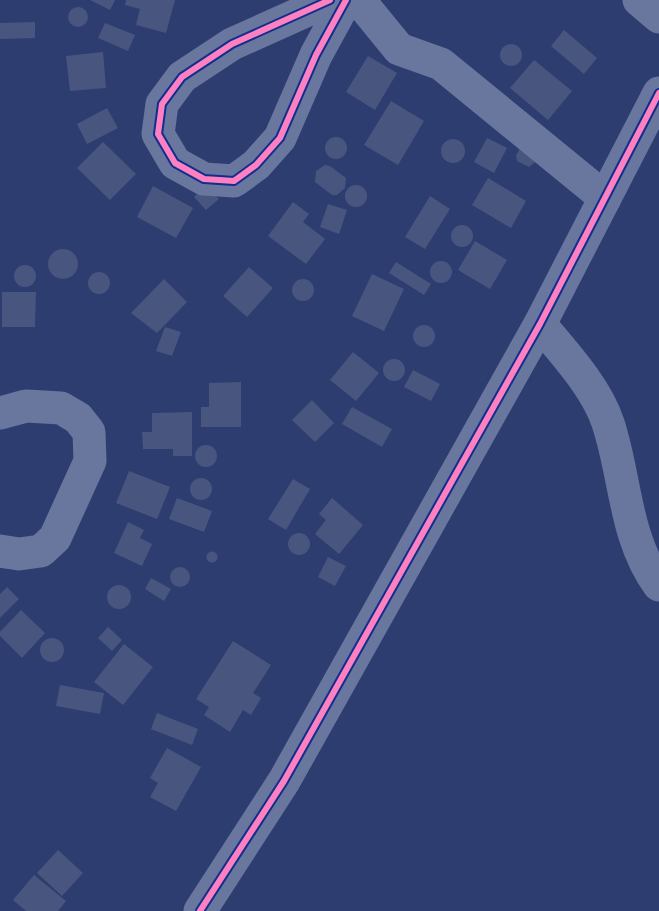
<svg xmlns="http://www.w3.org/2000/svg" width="659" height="911" viewBox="0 0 659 911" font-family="'Fira Sans',sans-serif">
  <rect width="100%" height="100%" fill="#2d3d70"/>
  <g fill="#48557f">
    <path d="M90,0h25l-5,10z"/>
    <path d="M126,0h49l-9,33 -30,-8 4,-16 -15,-4z"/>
    <circle cx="78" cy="17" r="10"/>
    <path d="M35,22v16l-35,1v-16z"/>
    <path d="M105,23l30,12 -7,16 -30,-13z"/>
    <path d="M564,30l33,28 -13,16 -33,-28z"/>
    <circle cx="511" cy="55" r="11"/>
    <path d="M103,52l3,36 -36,3 -4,-35z"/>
    <path d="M368,56l29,17 -22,37 -29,-18z"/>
    <path d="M534,60l38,31 -24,29 -38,-32z"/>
    <path d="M391,101l33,20 -26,44 -34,-20z"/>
    <path d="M107,108l11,20 -31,16 -10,-20z"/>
    <circle cx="336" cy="148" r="11"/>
    <path d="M487,138l20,10 -13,25 -20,-11z"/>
    <circle cx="453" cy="151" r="12"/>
    <path d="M103,142l33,32 -26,26 -33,-32z"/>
    <path d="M523,144l16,15 -10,8 -12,-6 -1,-6z"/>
    <path d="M325,165l5,1 16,12 -1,10 -8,7h-5l-17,-13 1,-11z"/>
    <path d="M488,178l38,23 -15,27 -39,-23z"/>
    <circle cx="356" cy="196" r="11"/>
    <path d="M206,185l13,14 -13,11 -12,-13z"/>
    <path d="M153,186l40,22 -17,30 -39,-21z"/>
    <path d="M430,196l20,13 -25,40 -20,-12z"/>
    <path d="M293,202l16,12 -6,8 22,17 -19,25 -38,-28z"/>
    <path d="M328,204l19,6 -8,24 -19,-7z"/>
    <circle cx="462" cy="236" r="11"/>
    <path d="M475,241l32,19 -17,29 -32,-19z"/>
    <circle cx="63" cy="264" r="15"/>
    <circle cx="441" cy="272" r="11"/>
    <path d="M396,262l35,22 -7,11 -35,-22z"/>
    <circle cx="25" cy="276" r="11"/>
    <path d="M249,267l24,21 -26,29 -24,-21z"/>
    <circle cx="99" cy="283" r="11"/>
    <path d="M372,274l32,15 -20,42 -32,-15z"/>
    <circle cx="303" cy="290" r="11"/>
    <path d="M164,279l23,23 -30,31 -26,-20z"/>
    <path d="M2,292h34l-1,35h-33z"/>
    <circle cx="424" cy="336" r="11"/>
    <path d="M165,327l16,5 -9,24 -16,-5z"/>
    <path d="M353,352l26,21 -23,28 -26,-21z"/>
    <circle cx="394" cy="370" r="11"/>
    <path d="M413,370l27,14 -9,17 -27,-14z"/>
    <path d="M241,382v45h-40v-20h8v-24z"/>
    <path d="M312,400l22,23 -19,19 -23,-22z"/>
    <path d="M352,407l40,22 -10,18 -40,-23z"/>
    <path d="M192,412v44h-19v-7h-30l-1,-17h10v-19z"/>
    <circle cx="206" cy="456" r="11"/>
    <path d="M129,471l41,16 -13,32 -41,-16z"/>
    <circle cx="201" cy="489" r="11"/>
    <path d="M293,479l17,10 -24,41 -18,-11z"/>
    <path d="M177,498l35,13 -8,21 -35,-13z"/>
    <path d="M332,498l31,27 -24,29 -24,-20 11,-14 -7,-6z"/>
    <path d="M128,522l16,8 -4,8 12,6 -10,22 -28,-13z"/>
    <circle cx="299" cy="544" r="11"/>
    <circle cx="212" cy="557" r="5.5"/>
    <path d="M328,557l18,9 -11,20 -17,-9z"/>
    <circle cx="180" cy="577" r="10"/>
    <path d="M151,578l20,11 -7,12 -19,-12z"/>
    <circle cx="119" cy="597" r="12"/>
    <path d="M7,587l12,12 -19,19v-24z"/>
    <path d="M21,610l24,23 -23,25 -22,-22v-4z"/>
    <path d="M108,627l14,13 -10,11 -14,-13z"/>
    <circle cx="52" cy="650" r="12"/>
    <path d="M233,641l38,24 -18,28 8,5 -10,17 -8,-5 -13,22 -26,-17 5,-8 -13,-8z"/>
    <path d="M124,644l29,23 -30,38 -29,-23z"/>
    <path d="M60,685l44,8 -4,21 -44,-8z"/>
    <path d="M157,713l41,16 -6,16 -41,-16z"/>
    <path d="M167,748l34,19 -25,44 -26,-14 8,-14 -8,-5z"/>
    <path d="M58,850l25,23 -21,23 -25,-23z"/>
    <path d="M34,875l32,26 -8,10h-32l-13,-11z"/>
  </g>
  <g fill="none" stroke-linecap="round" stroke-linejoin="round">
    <g stroke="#69769d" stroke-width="33">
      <path d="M330,0l-98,44 -50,33 -20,27 -4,30 17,29 29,16 30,2 22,-16 24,-27 36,-83 30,-55"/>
      <path d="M359,0l40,49 42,15 164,134"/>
      <path d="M639,0l20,17"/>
      <path d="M540,324c24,29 56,63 68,99 18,54 16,114 51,162"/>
      <path d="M0,413l26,-7 35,2 17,10 11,14 1,29 -35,77 -14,13 -22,3 -19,-3"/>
      <path d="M200,911l84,-130 256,-457 119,-231"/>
    </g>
    <defs>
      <g id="cycleway">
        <path d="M330,0l-98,44 -50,33 -20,27 -4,30 17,29 29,16 30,2 22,-16 24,-27 36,-83 30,-55"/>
        <path d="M200,911l84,-130 256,-457 119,-231"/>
      </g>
    </defs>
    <use href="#cycleway" stroke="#102f8d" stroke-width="10"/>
    <use href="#cycleway" stroke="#ff80c0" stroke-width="6"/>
  </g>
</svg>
